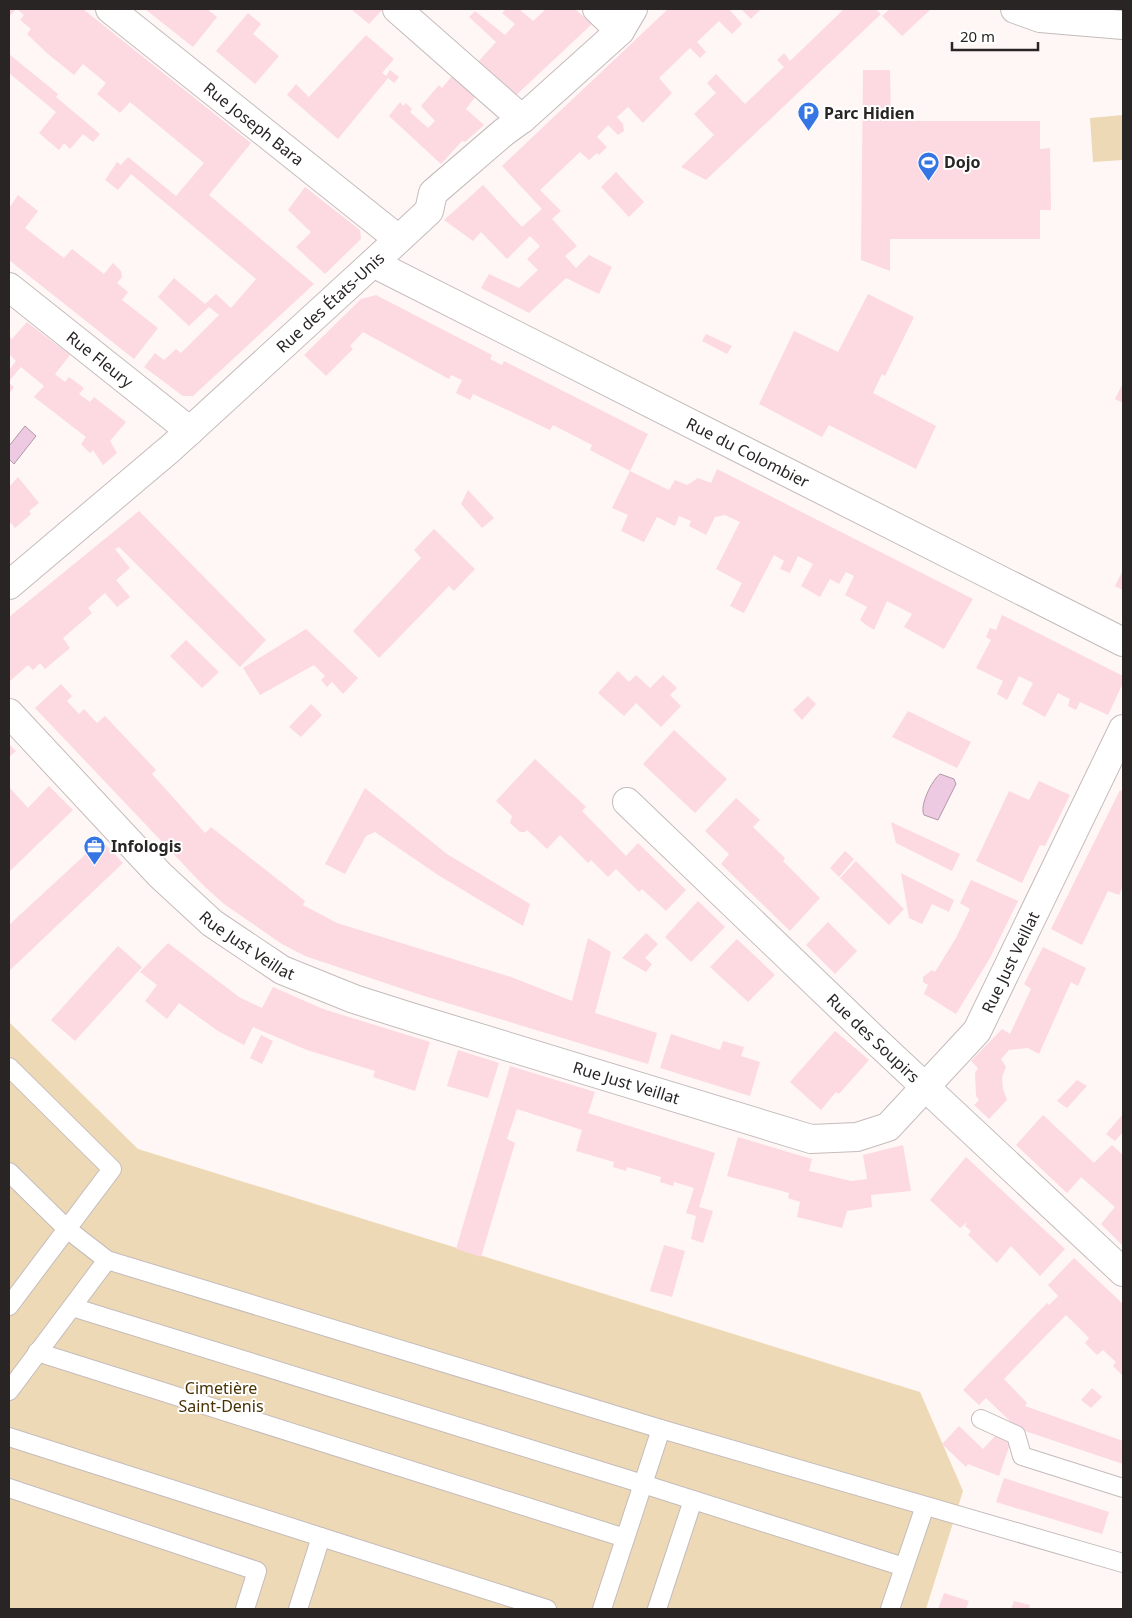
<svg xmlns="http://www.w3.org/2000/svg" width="1132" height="1618" viewBox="0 0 1132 1618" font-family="'Noto Sans',sans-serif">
  <rect width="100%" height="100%" fill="#fff7f5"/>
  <g fill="#eed9b6">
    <path d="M1123,115v45l-30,2 -3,-44z"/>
    <path d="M9,1022l129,127 782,243 43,99 -37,118h-917z"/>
  </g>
  <g fill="#edc9e2" stroke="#b298a9">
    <path d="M25,426l11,10 -22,28 -5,-5v-13z"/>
    <path d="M940,774l14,5 2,5 -18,36 -14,-5c-5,-9 8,-35 16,-41z"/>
  </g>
  <g fill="#fdd9e1">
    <path d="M9,9h7l-7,8z"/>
    <path d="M17,9h66l168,134 -42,52 105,89 -121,112h-10l-39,-29 11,-14 9,7 12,-11 5,4 38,-38 -10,-8 -20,19 -31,-29 16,-19 31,26 11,-10 15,14 25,-29 -125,-105 -13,16 -13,-10 12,-18 4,3 7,-8 48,39 28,-33 -74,-61 -10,11 -23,-19 9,-11 -23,-19 -9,11 -26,-21 -21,-20 4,-5 -11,-9 4,-5z"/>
    <path d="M145,9h62l10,8 -24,30z"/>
    <path d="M351,9h32l-14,15z"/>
    <path d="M506,9h13l14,12 13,-12h29l17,15 -79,74 -37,-34 20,-22 -27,-25 6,-6 30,24 10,-11 -13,-11z"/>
    <path d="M668,9h64l-2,1 12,14 -10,10 -13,-13 -22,21 9,10 -6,6 -10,-10 -31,30 13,15 -29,30 -15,-16 -11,10 6,7 1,7 -6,4 -10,-10 -11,12 10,10 -8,8 -2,-2 -8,7 -9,-8 -40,38 21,21 -9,8 25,27 -12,10 11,12 13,-13 23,12 -13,27 -33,-16 -37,35 -48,-25 8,-14 30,14 19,-18 -11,-11 13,-13 -10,-10 -23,23 -26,-27 -8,9 -29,-21 39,-35 39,42 20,-18 -40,-43z"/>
    <path d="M741,9h20l-10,10z"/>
    <path d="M844,9h31l6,5 -175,166 -25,-13 33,-32 -20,-21 22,-21 -9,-10 9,-9 29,30 39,-37 -7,-7 7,-7 6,8z"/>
    <path d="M890,9h41l-29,27 -20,-20z"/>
    <path d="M248,13l13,11 -8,10 26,22 -24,28 -39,-33z"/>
    <path d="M366,35l28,24 -12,14 4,3 4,-6 9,7 -5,6 -6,-5 -50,61 -51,-44 9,-11 13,13z"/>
    <path d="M9,54l49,40 -2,3 44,37 -7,8 -10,-8 -13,15 -6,-6 -5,7 -20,-17 17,-21 -47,-39z"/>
    <path d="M863,70h27l1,51h149v28l10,-1 1,62h-11v29h-150v32l-29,-11z"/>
    <path d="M452,76l30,12 -16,21 18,16 -19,17 -3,-1 -21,23 -52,-48 11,-14 3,4 3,-3 6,6 -2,3 18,16 7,-7 -14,-15 18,-21 3,3z"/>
    <path d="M616,172l28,30 -15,15 -28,-30z"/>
    <path d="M305,187l55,43 1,9 -36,35 -29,-27 15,-15 -23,-22z"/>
    <path d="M18,195l20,16 -13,17 39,30 8,-9 32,25 9,-11 8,8 1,6 -5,6 11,9 -6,8 36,28 -24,31 -125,-99v-52z"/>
    <path d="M868,294l46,23 -29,59 -3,-2 -9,19 63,33 -20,43 -87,-44 -7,12 -63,-33 35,-73 44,21z"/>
    <path d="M376,295l116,60 -2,4 12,6 2,-4 144,73 -18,37 -40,-21 2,-5 -39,-20 -3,5 -77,-36 -3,6 -14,-7 6,-13 -11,-5 -2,4 -86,-47 -13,14 3,3 -27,27 -22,-21 57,-56z"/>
    <path d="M27,322l43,33 -15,19 10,8 4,-5 15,11 -5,6 11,8 4,-5 32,25 -16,19 7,12 -14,12 -10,-15 -3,3 -9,-9 5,-7 -52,-40 10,-11 -23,-19 -12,14v-11l7,-9 -7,-7v-18l3,3z"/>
    <path d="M706,334l26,12 -5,8 -25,-13z"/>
    <path d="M9,383l5,4 -5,7z"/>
    <path d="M1123,383v20l-8,-4z"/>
    <path d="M717,469l256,130 -29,50 -40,-22 8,-13 -25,-13 -13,29 -8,-5 -6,-5 7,-13 -22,-12 9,-19 -8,-4 -7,12 -9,-5 -10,18 -19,-11 12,-22 -15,-8 -8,17 -10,-4 4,-8 -10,-6 -30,58 -14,-7 12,-23 -26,-14 24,-47 -15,-7 -10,2 -9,18 -17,-9 2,-5 -12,-5 -4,10 -18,-9 -13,25 -23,-11 7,-16 -16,-7 18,-37 39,19 6,-10 12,5 11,-7 13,5z"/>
    <path d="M18,477l21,26 -10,8 2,3 -16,14 -6,-7v-34z"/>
    <path d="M468,490l26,28 -12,10 -21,-24z"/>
    <path d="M139,511l127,129 -26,27 -121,-120 -4,2 15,19 -14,12 14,17 -13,10 -12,-14 -17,15 4,5 -29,25 7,10 -25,21 -5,-6 -7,7 -5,-5 -19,17v-65z"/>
    <path d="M434,529l41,40 -21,22 -5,-5 -70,72 -26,-27 68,-73 -7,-8z"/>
    <path d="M1123,570v20l-8,-4z"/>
    <path d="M1002,615l121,61v7l-15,32 -28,-13 -4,8 -8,-4 2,-7 -12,-6 -13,24 -23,-13 11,-21 -14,-7 -12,24 -10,-6 6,-13 -27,-13 15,-28 -5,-3 4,-9 6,2z"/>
    <path d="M306,629l52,49 -15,16 -11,-12 -5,5 -6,-7 4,-4 -11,-11 -54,30 -17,-27z"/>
    <path d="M186,640l33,32 -17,16 -32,-32z"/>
    <path d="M618,671l11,11 7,-7 14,13 13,-13 14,13 -7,7 11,11 -20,21 -25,-24 -12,13 -26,-23z"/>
    <path d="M61,684l11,12 -5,5 12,13 5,-5 13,14 8,-7 51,54 -4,4 53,59 6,-6 94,74 -2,4 34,18 174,54 61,24 16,-63 23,14 -16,61 62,20 -9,31 -227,-69 -116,-39 -23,-12 -58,-40 -21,-19 -168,-177z"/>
    <path d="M808,696l8,8 -14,16 -9,-10z"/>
    <path d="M311,704l11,11 -21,22 -12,-10z"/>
    <path d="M908,711l63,31 -14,26 -65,-31z"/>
    <path d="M674,730l53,49 -32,34 -52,-49z"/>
    <path d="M9,744l7,7 -7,6z"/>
    <path d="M535,759l49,46 2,2 -4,4 44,45 12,-13 48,47 -20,21 -24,-22 -3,3 -23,-23 -8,8 -17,-17 -3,3 -28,-28 -13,14 -20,-19 -2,2h-5l-10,-9 2,-7 -16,-15z"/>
    <path d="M1039,781l31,14 -25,51 -5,-1 -18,38 -46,-22 33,-70 20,9z"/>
    <path d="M49,786l24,24 -64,62v-85l19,21z"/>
    <path d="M365,788l82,66 83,50 -7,22 -85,-51 -63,-43 -9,4 -21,38 -20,-10z"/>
    <path d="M1120,790l3,2v94l-4,9 -11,-4 -26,54 -31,-16z"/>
    <path d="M736,798l24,22 -7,7 32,31 -2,3 37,37 -30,33 -69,-67 8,-10 -24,-23z"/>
    <path d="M891,822l69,32 -8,17 -56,-28z"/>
    <path d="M101,840l22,23 -114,108v-46z"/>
    <path d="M845,851l9,8 -15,18 -9,-9z"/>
    <path d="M856,861l48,48 -15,16 -49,-47z"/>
    <path d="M901,873l53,27 -5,12 -17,-8 -10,20 -13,-6z"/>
    <path d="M971,880l47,21 -28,57 -34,56 -32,-20 4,-9 -5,-3v-5l9,-7 3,2 21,-34 14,-29 -10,-6z"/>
    <path d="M698,901l27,26 -34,35 -26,-25z"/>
    <path d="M828,922l29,29 -22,23 -29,-29z"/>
    <path d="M646,933l12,11 -13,14 7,6 -6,8 -24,-14z"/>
    <path d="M737,939l38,36 -27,27 -38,-35z"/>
    <path d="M168,943l71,54 23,11 11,-21 50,22 107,33 -15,49 -42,-14 2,-6 -68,-21 -54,-23 -9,18 -26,-14 -39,-28 -12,16 -22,-18 12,-16 -17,-13z"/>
    <path d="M118,946l24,21 -67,74 -24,-21z"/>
    <path d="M1043,947l43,21 -8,18 -7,-4 -32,72 -11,-6 -19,2 -8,9 5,8 -4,10 1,12 4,11 -18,19 -15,-14 5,-5 -3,-4 -1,-23 3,-5 -7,-7 31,-32 8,5 21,-45 -7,-5z"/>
    <path d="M835,1031l34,29 -30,34 -3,-2 -15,18 -31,-28z"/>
    <path d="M671,1034l49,16 3,-9 21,6 -3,9 19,6 -10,34 -90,-28z"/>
    <path d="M261,1035l12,6 -11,23 -12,-6z"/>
    <path d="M458,1050l41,13 -11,35 -41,-12z"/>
    <path d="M510,1066l85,26 -7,21 127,40 -16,54 14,4 -10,32 -12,-4 5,-23 -10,-3 8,-25 -20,-6 -1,4 -13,-4 1,-5 -34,-10 -1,4 -13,-4 1,-5 -38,-11 6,-21 -65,-21 -10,30 8,4 -34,114 -25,-8z"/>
    <path d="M1077,1080l10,6 -20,22 -10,-7z"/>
    <path d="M1123,1114v18l-8,9 -9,-7z"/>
    <path d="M1043,1115l51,48 18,-18 11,10v91l-22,-22 14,-17 -34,-30 -14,16 -51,-48z"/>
    <path d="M738,1137l74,22 -3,12 42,10 16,-2 -4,-24 40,-10 8,46 -40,4 1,12 -25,4 -5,17 -45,-11 3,-15 -12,-4 1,-5 -62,-17z"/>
    <path d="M966,1157l99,92 -25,27 -29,-30 -14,17 -29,-28 3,-4 -6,-5 2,-4 -7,6 -30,-28z"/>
    <path d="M664,1245l21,6 -13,46 -22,-6z"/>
    <path d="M1074,1258l49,46v72l-10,-10 3,-4 -13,-12 -6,5 -12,-12 4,-5 -23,-23 -62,64 23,24 -2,3 98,35v23l-116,-39 3,-4 -24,-23 -7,7 -16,-15 84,-87 2,2 9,-9 -10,-11z"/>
    <path d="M1092,1388l10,9 -11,11 -10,-8z"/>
    <path d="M959,1426l24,23 13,-14 15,6 -12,35 -31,-12 -2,3 -24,-23z"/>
    <path d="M1004,1478l105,34 -7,22 -106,-32z"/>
    <path d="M944,1593l25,8 -3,8h-28z"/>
    <path d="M1014,1601l16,4 -1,4h-18z"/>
  </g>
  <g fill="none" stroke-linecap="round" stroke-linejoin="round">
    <defs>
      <g id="service">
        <path d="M9,1067l103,102 -103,137"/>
        <path d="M9,1172l58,57 40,31"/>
        <path d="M72,1307l571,177 261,83"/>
        <path d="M37,1352l588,186"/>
        <path d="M9,1391l98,-131 554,169 462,134"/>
        <path d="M981,1419l35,16 6,21 101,32"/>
        <path d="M9,1437l312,100"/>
        <path d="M9,1488l248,83 -12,38"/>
        <path d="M298,1609l23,-72 226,72"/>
        <path d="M602,1609l59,-180"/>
        <path d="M657,1609l36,-109"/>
        <path d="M890,1609l35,-103"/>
      </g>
      <g id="minor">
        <path id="s1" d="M110,9l287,229"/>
        <path d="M397,9l125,110"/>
        <path d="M597,9l23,22"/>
        <path d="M1015,9l25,9 83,7"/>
        <path id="s2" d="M373,263l750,379"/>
        <path id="s3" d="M9,287l181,144"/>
        <path id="s4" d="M9,585l162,-137 202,-185 56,-52 4,-18 71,-61 18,-13 98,-88 13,-22"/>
        <path id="s5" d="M9,713l151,162 52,48 70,47 72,29 60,19 397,121 46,-2 31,-10 89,-96 146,-302"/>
        <path id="s6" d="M627,802l248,238 248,232"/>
      </g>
    </defs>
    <use href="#service" stroke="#c4bcbb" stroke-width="20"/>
    <use href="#minor" stroke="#c4bcbb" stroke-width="30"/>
    <use href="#service" stroke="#fff" stroke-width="18"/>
    <use href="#minor" stroke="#fff" stroke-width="28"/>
  </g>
  <defs>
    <symbol id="parking-pin" viewBox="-11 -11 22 30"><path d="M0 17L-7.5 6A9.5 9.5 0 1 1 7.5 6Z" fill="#3676e4" stroke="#fff"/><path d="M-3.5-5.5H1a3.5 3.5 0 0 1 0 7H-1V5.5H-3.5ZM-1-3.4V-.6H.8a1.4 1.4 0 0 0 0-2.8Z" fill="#fff"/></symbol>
    <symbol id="stadium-pin" viewBox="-11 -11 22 30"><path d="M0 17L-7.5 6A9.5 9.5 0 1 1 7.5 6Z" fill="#3676e4" stroke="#fff"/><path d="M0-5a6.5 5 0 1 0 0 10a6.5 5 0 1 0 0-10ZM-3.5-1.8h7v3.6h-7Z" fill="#fff"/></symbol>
    <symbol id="office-pin" viewBox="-11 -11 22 30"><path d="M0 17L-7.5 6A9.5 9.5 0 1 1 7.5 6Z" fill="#3676e4" stroke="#fff"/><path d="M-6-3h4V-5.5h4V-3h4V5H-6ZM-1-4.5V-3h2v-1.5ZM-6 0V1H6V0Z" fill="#fff"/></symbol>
  </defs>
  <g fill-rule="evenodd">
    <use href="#parking-pin" x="796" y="100" width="25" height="34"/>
    <use href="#stadium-pin" x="916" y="150" width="25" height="34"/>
    <use href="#office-pin" x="82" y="834" width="25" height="34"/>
  </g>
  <g text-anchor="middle" stroke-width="4" stroke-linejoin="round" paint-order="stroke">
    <g font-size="16" font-weight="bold" fill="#282524" stroke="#fff" text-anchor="start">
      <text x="824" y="119">Parc Hidien</text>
      <text x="944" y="168">Dojo</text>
      <text x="111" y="852">Infologis</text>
    </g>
    <g font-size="16" fill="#282524" stroke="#fff">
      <text dy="6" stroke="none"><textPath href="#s1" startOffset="184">Rue Joseph Bara</textPath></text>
      <text dy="6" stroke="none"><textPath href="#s4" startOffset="428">Rue des États-Unis</textPath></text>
      <text dy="6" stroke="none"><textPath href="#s3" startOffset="116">Rue Fleury</textPath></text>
      <text dy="6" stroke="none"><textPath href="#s2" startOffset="420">Rue du Colombier</textPath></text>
      <text dy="6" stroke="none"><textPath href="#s5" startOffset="334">Rue Just Veillat</textPath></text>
      <text dy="6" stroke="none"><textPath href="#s5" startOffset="1218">Rue Just Veillat</textPath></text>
      <text dy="6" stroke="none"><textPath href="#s6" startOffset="341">Rue des Soupirs</textPath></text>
      <text dy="6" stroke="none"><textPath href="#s5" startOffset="739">Rue Just Veillat</textPath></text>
    </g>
    <g font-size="16" fill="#483103" stroke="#fff">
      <text x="221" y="1394">Cimetière<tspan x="221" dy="18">Saint-Denis</tspan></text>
    </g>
  </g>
  <rect width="1132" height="1618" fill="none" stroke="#282524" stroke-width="20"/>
  <path d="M952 42v8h86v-8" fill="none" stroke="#282524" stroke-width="2.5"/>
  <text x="960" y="42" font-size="15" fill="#282524" stroke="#ffffff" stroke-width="4" paint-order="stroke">20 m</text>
</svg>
